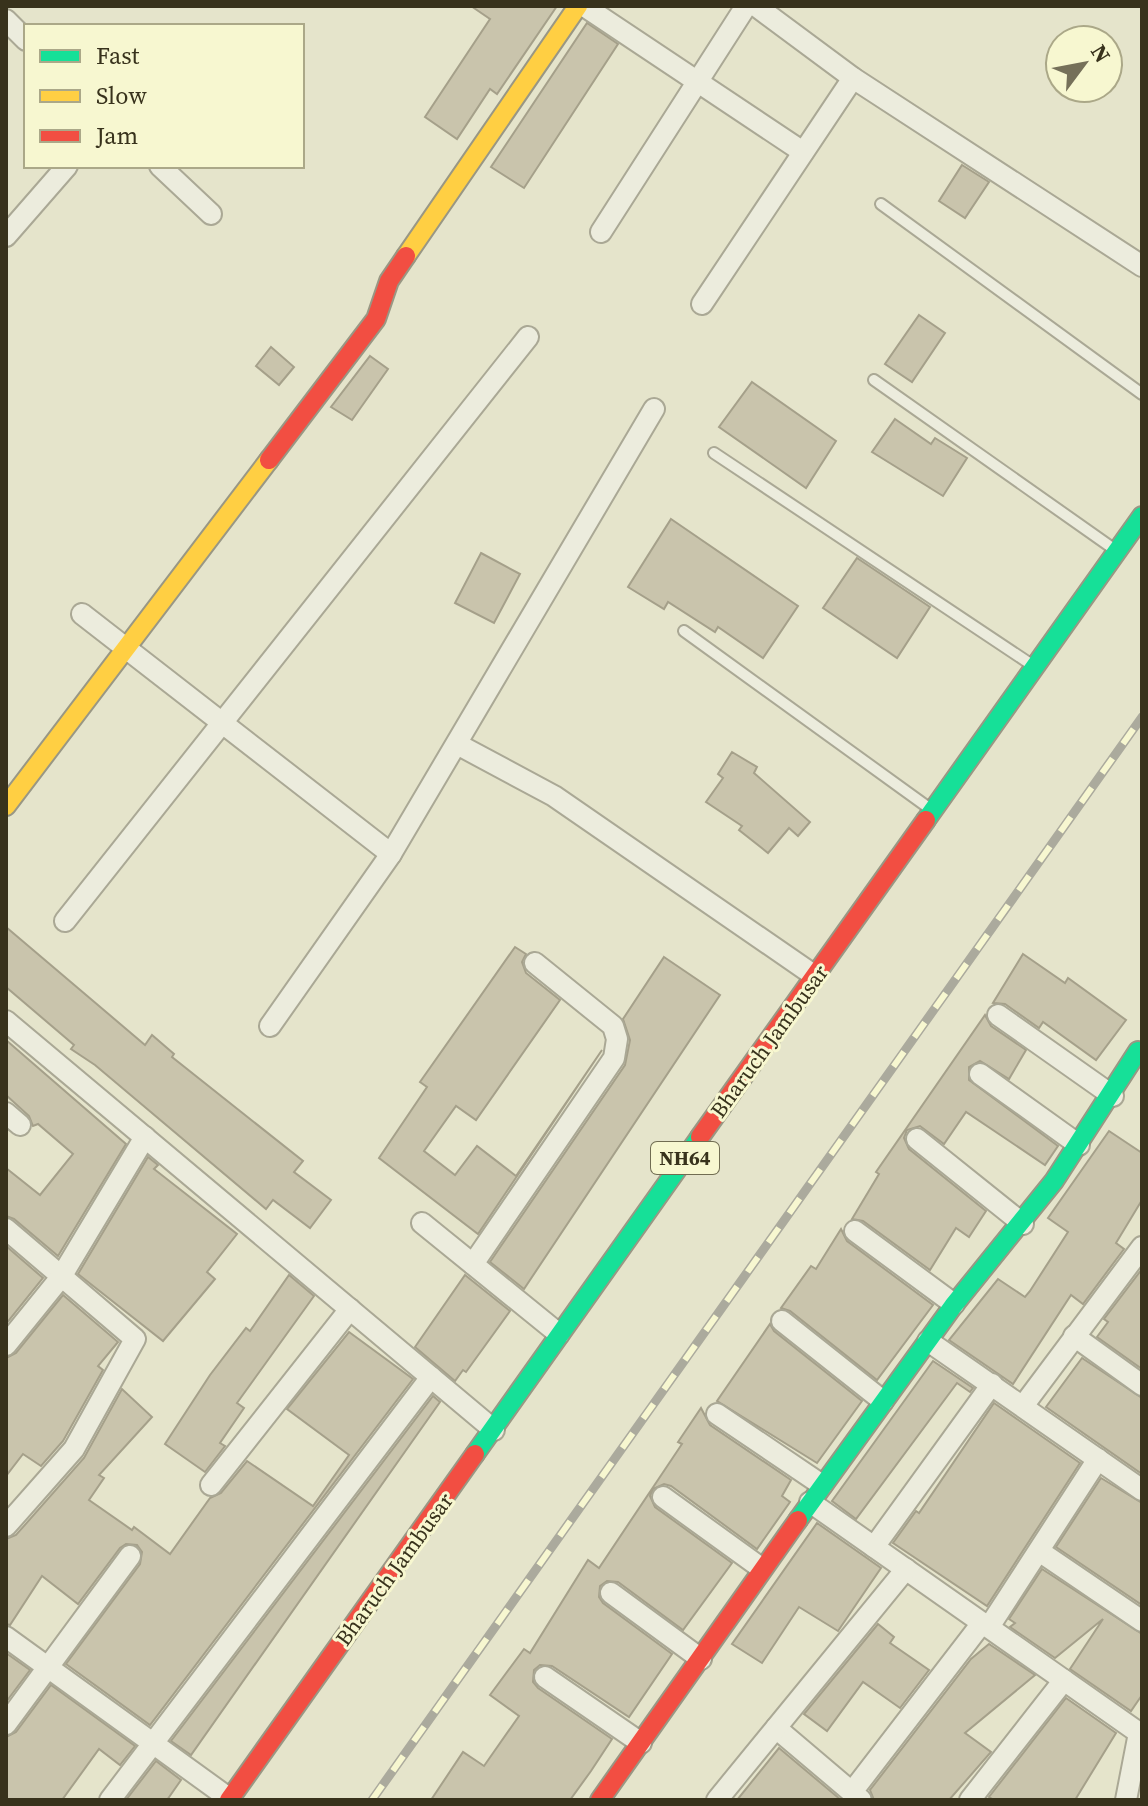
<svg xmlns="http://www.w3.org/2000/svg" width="1148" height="1806" viewBox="0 0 1148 1806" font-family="'Source Serif 4',serif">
  <rect width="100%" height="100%" fill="#e5e4cb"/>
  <g fill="#c9c4ac" stroke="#a5a08a" stroke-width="2">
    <path d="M471,6h86l-60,88 -7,-5 -33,50 -32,-22 65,-98z"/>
    <path d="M587,23l31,21 -94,144 -33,-21z"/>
    <path d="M962,165l27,17 -24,36 -26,-17z"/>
    <path d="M919,315l26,18 -33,49 -27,-18z"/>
    <path d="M271,347l23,20 -15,18 -23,-19z"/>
    <path d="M370,356l18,13 -36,51 -21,-13z"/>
    <path d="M752,382l84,59 -30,47 -87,-61z"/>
    <path d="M895,419l36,25 4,-6 32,20 -24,38 -71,-44z"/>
    <path d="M671,519l127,87 -35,52 -45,-31 -3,5 -47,-30 -4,7 -36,-22z"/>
    <path d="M481,553l39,21 -26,49 -39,-20z"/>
    <path d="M857,558l73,49 -33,51 -74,-50z"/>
    <path d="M732,752l25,15 -3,6 56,49 -12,14 -9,-8 -21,25 -29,-23 3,-4 -36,-24 17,-24 -5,-4z"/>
    <path d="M6,927l139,118 7,-10 22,19 -2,3 131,104 -9,11 37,28 -21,28 -37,-28 -7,9 -171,-144 -24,-16 3,-4 -68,-58z"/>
    <path d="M515,947l11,7 -4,8 4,11 34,27 -84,120 -20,-14 -32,45 31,24 22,-29 39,30 86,-126 -124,184 -99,-76 48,-71 -7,-5z"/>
    <path d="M1023,954l42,29 3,-5 58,42 -30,40 -53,-38 -4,6 -34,-24 -12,-1z"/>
    <path d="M664,957l56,38 -196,294 -34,-27 135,-197 5,-25 -7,-21z"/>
    <path d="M985,1015l6,11 35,24 -17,29 -29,-18 -11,6v13l89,66 -13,19 -79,-53 -22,32 -24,-18 -13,4 -3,8 5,11 77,62 -17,26 -13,-9 -26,42 -67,-49 -11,-2 27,-45 -3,-2z"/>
    <path d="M6,1040l120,104 -68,112 -44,-37 -8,-3v-48l34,27 33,-41 -35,-30 -5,2 -4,-10 -23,-21z"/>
    <path d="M1109,1131l33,22v47l-26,43 8,6 -41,55 -12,-9 -58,89 -64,-44 49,-61 27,18 5,-6 38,-59 -20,-14z"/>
    <path d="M148,1157l10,8 -4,4 83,65 -30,38 8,7 -52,62 -85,-67z"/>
    <path d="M841,1229l6,12 86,64 -56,75 -87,-69 -9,-3 30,-42 5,3z"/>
    <path d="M6,1246l37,32 -37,46z"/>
    <path d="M1142,1269v100l-45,-32 11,-15 -4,-3z"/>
    <path d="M289,1275l25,21 -77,107 7,5 -24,35 5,3 -20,26 -40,-28 45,-69 36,-47 4,3z"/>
    <path d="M465,1275l45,36 -44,61 -3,-2 -8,11 -40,-34z"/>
    <path d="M63,1295l55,47 -20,24 5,4 -40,71 -22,25 -18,-12 -17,22v-118l10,-5z"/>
    <path d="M770,1324l4,7 88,70 -45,62 -100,-62z"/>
    <path d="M349,1332l64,47 -263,346 -84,-61 74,-100 2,-12 -5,-7 -11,-1 -6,4 -42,56 -36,-28 -32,49 -4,-1v-85l10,-4 68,-77 38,-69 30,28 -53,58 5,3 -15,22 43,30 2,-3 36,27 40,-56 11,-5 26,-32 66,45 36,-51 -62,-46z"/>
    <path d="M1082,1358l60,40v76l-96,-67z"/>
    <path d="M933,1361l40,27 -3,4 -13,-9 -101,136 -24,-18z"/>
    <path d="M433,1396l7,6 -249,353 -20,-14z"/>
    <path d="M994,1403l86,60 -93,143 -94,-63 23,-32 3,2z"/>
    <path d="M701,1408l9,17 81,55 -9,16 8,6 -33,47 -86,-63 -7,-2 -11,5 -3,7 5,11 77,56 -49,67 -65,-48 -11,-1 -7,5 -1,11 4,6 69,51 -43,63 -77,-51 -12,-1 -6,5 -1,12 5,6 74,51 -21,32 -21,29h-139l32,-48 21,14 35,-50 -29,-21 34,-46 6,4 58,-93 11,8 83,-124 -4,-2z"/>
    <path d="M1101,1478l41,25v102l-86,-58z"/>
    <path d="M817,1523l64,45 -43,63 -39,-24 -37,56 -30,-19z"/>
    <path d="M1042,1569l100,65v61l-11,16 -61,-42 33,-50 -48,39 -45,-31 5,-4 -6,-4z"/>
    <path d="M878,1624l16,13 -4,6 39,27 -29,38 -37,-26 -36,49 -23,-17z"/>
    <path d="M989,1644l46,31 -70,58 26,19 -42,48h-75l-4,-10 101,-131z"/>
    <path d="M6,1653l24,17 -24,32z"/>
    <path d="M51,1685l84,61 -15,19 -21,-16 -37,51h-56v-63l10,-5z"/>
    <path d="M1066,1698l50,35 -41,67h-81l-5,-3z"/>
    <path d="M779,1748l62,52h-104z"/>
    <path d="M156,1761l25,19 -14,20h-41z"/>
  </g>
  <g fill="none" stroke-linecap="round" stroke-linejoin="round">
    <defs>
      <g id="lane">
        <path d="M881,204l261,190"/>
        <path d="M874,380l237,167"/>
        <path d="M714,453l315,210"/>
        <path d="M684,631l245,177"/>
      </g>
      <g id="street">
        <path d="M584,6l219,146"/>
        <path d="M756,6l97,72 289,188"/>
        <path d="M6,20l20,20"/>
        <path d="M160,166l51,48"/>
        <path d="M601,232l145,-226"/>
        <path d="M6,236l61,-70"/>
        <path d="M702,304l151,-226"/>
        <path d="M82,614l309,240"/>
        <path d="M457,744l97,52 261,180"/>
        <path d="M65,921l463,-584"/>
        <path d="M998,1015l115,81"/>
        <path d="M6,1021l488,409"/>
        <path d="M270,1026l121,-172 263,-445"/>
        <path d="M980,1074l99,71"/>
        <path d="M6,1113l14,12"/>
        <path d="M917,1139l106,85"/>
        <path d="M422,1223l137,111"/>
        <path d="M6,1229l129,110 -61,110 -68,77"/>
        <path d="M855,1231l99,73"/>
        <path d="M473,1264l141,-206 3,-19 -4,-13 -78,-63"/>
        <path d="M782,1321l101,80"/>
        <path d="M1074,1336l68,49"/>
        <path d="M928,1341l214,149"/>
        <path d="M6,1345l55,-68 84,-140"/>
        <path d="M1023,1406l119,-159"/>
        <path d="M717,1414l105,71"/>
        <path d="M211,1485l139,-176"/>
        <path d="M663,1497l98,71"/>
        <path d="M810,1502l332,233"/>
        <path d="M874,1547l118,-163"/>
        <path d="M1039,1551l103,70"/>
        <path d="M611,1593l90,66"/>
        <path d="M989,1627l109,-168"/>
        <path d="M6,1637l224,162"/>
        <path d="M545,1677l96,66"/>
        <path d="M6,1724l124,-168"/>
        <path d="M776,1728l85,72"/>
        <path d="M852,1792l130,-169"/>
        <path d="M110,1800l321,-423"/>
        <path d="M717,1800l189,-231"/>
        <path d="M970,1800l94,-120"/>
        <path d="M1126,1800l13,-67"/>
      </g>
      <g id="fast">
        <path d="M926,820l216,-304"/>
        <path d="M475,1454l225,-317"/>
        <path d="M798,1520l155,-214 101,-125 84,-130"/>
      </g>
      <g id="slow">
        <path d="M406,256l172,-250"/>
        <path d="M6,806l263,-346"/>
      </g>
      <g id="jam">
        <path d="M269,460l107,-141 13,-38 17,-25"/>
        <path d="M700,1137l226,-317"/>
        <path d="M229,1800l246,-346"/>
        <path d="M600,1800l198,-280"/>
      </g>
    </defs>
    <use href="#lane" stroke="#aaa895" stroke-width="14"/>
    <use href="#street" stroke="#aaa895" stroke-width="24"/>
    <use href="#fast" stroke="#999784" stroke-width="22"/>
    <use href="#slow" stroke="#999784" stroke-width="22"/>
    <use href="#jam" stroke="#999784" stroke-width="22"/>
    <use href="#lane" stroke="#ececdd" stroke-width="10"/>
    <use href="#street" stroke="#ececdd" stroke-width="20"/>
    <use href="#fast" stroke="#16e098" stroke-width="18"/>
    <use href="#slow" stroke="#ffcf43" stroke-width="18"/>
    <use href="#jam" stroke="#f24e42" stroke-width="18"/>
    <defs>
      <path id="rail" d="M372,1800l770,-1083"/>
    </defs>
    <use href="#rail" stroke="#abaa9d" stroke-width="9"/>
    <use href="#rail" stroke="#f7f7d0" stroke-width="6" stroke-dasharray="18" stroke-linecap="butt"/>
  </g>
  <g text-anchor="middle" stroke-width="6" stroke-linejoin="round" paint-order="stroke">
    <rect fill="#f7f7d0" stroke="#716d52" stroke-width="2" x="651" y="1142" width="68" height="32" rx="6"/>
    <g font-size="20" font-weight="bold" fill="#38321c">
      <text x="685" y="1165">NH64</text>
    </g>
    <g font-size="22" fill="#38321c" stroke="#f7f7d0">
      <text transform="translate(769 1041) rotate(-54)" y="8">Bharuch Jambusar</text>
      <text transform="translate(394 1569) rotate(-54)" y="8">Bharuch Jambusar</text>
    </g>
  </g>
  <rect width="1148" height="1806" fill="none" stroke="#38321c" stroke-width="16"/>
  <rect x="24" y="24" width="280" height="144" fill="#f7f7d0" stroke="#aba888" stroke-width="2"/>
  <rect x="40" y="50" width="40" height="12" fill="#16e098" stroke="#aba888" stroke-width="2"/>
  <text x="96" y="64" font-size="24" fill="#38321c">Fast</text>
  <rect x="40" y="90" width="40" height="12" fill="#ffcf43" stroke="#aba888" stroke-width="2"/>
  <text x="96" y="104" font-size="24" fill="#38321c">Slow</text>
  <rect x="40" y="130" width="40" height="12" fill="#f24e42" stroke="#aba888" stroke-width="2"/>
  <text x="96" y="144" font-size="24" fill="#38321c">Jam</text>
  <g transform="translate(1084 64) rotate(58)"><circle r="38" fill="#f7f7d0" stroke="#aba888" stroke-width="2"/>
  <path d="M0-6L14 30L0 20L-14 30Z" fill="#757059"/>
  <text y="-12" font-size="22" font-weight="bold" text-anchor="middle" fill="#38321c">N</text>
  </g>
</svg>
